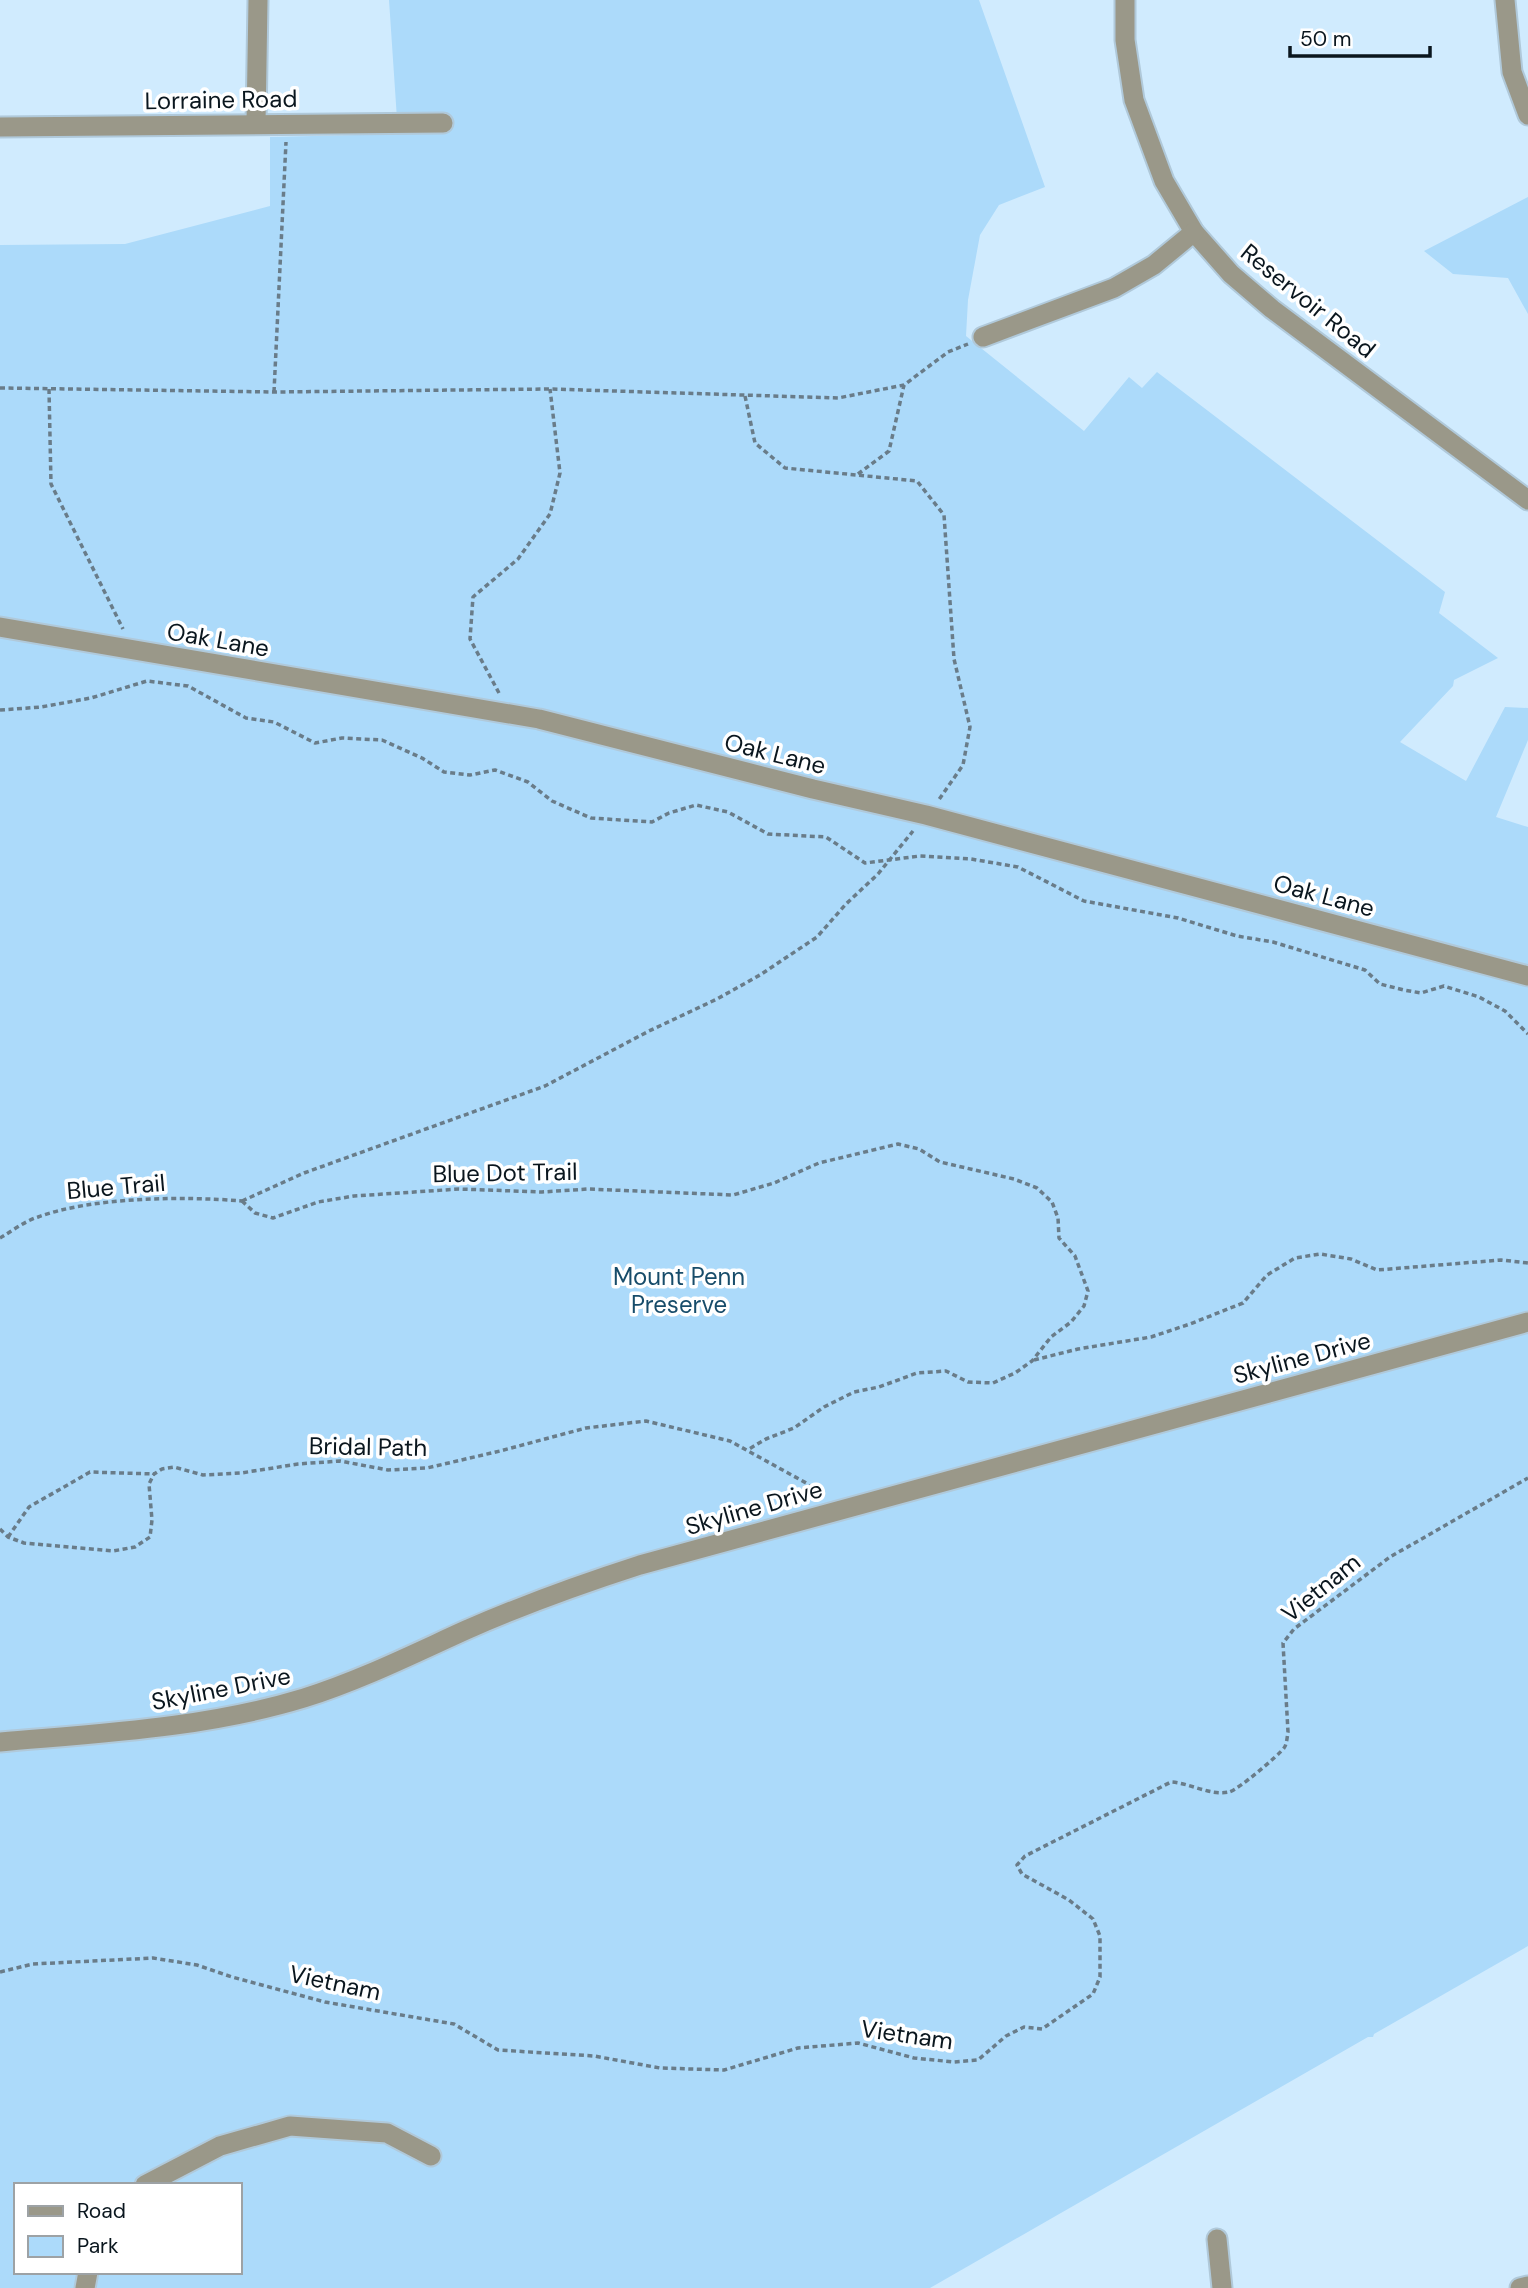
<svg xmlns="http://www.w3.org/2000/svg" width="1528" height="2288" viewBox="0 0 1528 2288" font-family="'DM Sans',sans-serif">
  <rect width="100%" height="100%" fill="#d0ebfe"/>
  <g fill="#acdafa" fill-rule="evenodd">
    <path d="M389,0h590l66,187 -46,18 -19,30 -12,65 -2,36 118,95 45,-54 13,11 15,-16 288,220 -6,21 59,45 -44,22 -1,6 -53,56 66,39 39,-74 23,1v32l-32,77 32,10v1119l-154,88 -1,3h-5l-438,251h-930v-2043l125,-1 145,-38v-69l128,-3zM16,2185h224v87h-224z"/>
    <path d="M1528,197v117l-20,-36 -55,-4 -29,-23z"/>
  </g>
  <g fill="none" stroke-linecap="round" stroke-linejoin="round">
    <defs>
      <g id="minor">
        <path d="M1125,0v40l9,60 30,81 30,51 37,42 41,35 256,191"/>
        <path d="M1505,0l7,72 16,43"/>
        <path d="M256,123l2,-123"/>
        <path d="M0,127l443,-4"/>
        <path d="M983,337l131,-49 40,-23 40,-33"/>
        <path d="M0,627l539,92 274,70 113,26 602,161"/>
        <path d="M0,1742c102,-9 206,-14 304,-44 57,-18 109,-44 162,-68 57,-25 115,-46 174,-65l888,-243"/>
        <path d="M145,2185l75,-39 70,-20 97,7 44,23"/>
        <path d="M1217,2239l5,49"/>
        <path d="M85,2288l3,-16"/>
        <path d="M1520,2288l8,-2"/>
      </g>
    </defs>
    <use href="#minor" stroke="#b0c9da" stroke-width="23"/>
    <g stroke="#697c89" stroke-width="3.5" stroke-dasharray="5 3.5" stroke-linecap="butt">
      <path d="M0,388l274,4 276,-3 288,9 66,-13 44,-33 20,-8"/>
      <path d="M49,389l2,95 72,145"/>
      <path d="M274,392l12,-250"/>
      <path d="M745,396l10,47 30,25 132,13 27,34 10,144 16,68 -7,38 -25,36"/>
      <path d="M858,474l31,-23 15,-66"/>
      <path d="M499,693l-29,-54 3,-42 45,-38 32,-45 10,-41 -10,-84"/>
      <path d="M0,710l41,-3 50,-9 56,-17 41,5 58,32 28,4 41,21 27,-5 40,2 40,18 22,14 26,3 25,-5 33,12 24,19 39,17 61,4 17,-9 27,-8 32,7 40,22 58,3 39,26 55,-7 51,3 47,8 66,34 94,17 59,18 36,6 92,28 15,14 24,6 17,3 23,-7 35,11 26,14 23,23"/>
      <path d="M242,1201l62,-28 241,-87 104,-55 68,-32 43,-24 57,-38 29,-33 32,-30 35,-43"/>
      <path d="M242,1201l13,12 18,5 45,-16 36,-6 105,-7 83,3 46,-3 145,6 41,-12 45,-20 79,-19 21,5 21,13 74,17 23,9 15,14 6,16 1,20 16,18 13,35 -4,15 -13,16 -20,15 -19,24 -17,12 -22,10 -25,-1 -22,-11 -29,2 -38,14 -25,5 -30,15 -30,21 -28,11 -17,10"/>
      <path d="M0,1238c12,-7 25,-17 38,-21 54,-20 146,-21 204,-16"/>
      <path d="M1034,1360l44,-11 73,-12 39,-13 53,-21 24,-28 28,-17 25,-4 31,5 26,11 124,-10 27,3"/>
      <path d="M0,1529l8,8 16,6 89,8 22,-4 15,-10 2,-17 -3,-36 5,-10 8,-5 12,-2 29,8 38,-2 57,-9 42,-3 48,9 39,-2 73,-17 86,-23 60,-7 84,20 78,43 11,13"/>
      <path d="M8,1537l21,-30 61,-35 64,2"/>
      <path d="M0,1972l33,-8 120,-6 44,7 35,12 93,25 129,22 44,26 96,6 66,12 64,2 74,-22 60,-5 56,15 40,4 24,-2 28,-24 18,-9 18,2 51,-35 7,-17v-41l-7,-17 -24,-19 -47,-26 -5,-9 8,-9 146,-74c19,1 39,14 58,10 9,-2 50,-37 55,-44 3,-4 3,-11 4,-16l-5,-89 11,-14 96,-72 138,-79"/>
    </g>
    <use href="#minor" stroke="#9a9889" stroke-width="19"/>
  </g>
  <g text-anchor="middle" stroke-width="7" stroke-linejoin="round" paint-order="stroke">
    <g font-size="24" fill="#0a161e" stroke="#fff">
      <text transform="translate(221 100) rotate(-1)" y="8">Lorraine Road</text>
      <text transform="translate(1308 301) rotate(39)" y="8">Reservoir Road</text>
      <text transform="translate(218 640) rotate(10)" y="8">Oak Lane</text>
      <text transform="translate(775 754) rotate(14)" y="8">Oak Lane</text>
      <text transform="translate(1324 896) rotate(15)" y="8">Oak Lane</text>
      <text transform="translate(505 1173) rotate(-1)" y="8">Blue Dot Trail</text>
      <text transform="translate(116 1187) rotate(-5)" y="8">Blue Trail</text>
      <text transform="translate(1302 1358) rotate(-15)" y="8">Skyline Drive</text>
      <text transform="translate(368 1447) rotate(1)" y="8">Bridal Path</text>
      <text transform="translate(754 1508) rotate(-16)" y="8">Skyline Drive</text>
      <text transform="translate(1321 1588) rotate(-39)" y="8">Vietnam</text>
      <text transform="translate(221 1689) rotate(-11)" y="8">Skyline Drive</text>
      <text transform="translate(335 1983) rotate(12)" y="8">Vietnam</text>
      <text transform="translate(907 2035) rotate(8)" y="8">Vietnam</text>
    </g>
    <g font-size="24" fill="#174c6a" stroke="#fff">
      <text x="679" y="1285">Mount Penn<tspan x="679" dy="28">Preserve</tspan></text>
    </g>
  </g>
  <rect x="14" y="2183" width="228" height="91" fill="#ffffff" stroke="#9da2a5" stroke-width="2"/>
  <rect x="28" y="2206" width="35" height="10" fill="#9a9889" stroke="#9da2a5" stroke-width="2"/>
  <text x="77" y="2218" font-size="21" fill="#0a161e">Road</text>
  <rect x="28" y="2236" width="35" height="21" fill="#acdafa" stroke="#9da2a5" stroke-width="2"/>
  <text x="77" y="2253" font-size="21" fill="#0a161e">Park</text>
  <path d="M1290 46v10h140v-10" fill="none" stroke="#0a161e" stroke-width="3.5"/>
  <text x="1300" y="46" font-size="21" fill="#0a161e" stroke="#ffffff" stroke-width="5" paint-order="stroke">50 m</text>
</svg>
